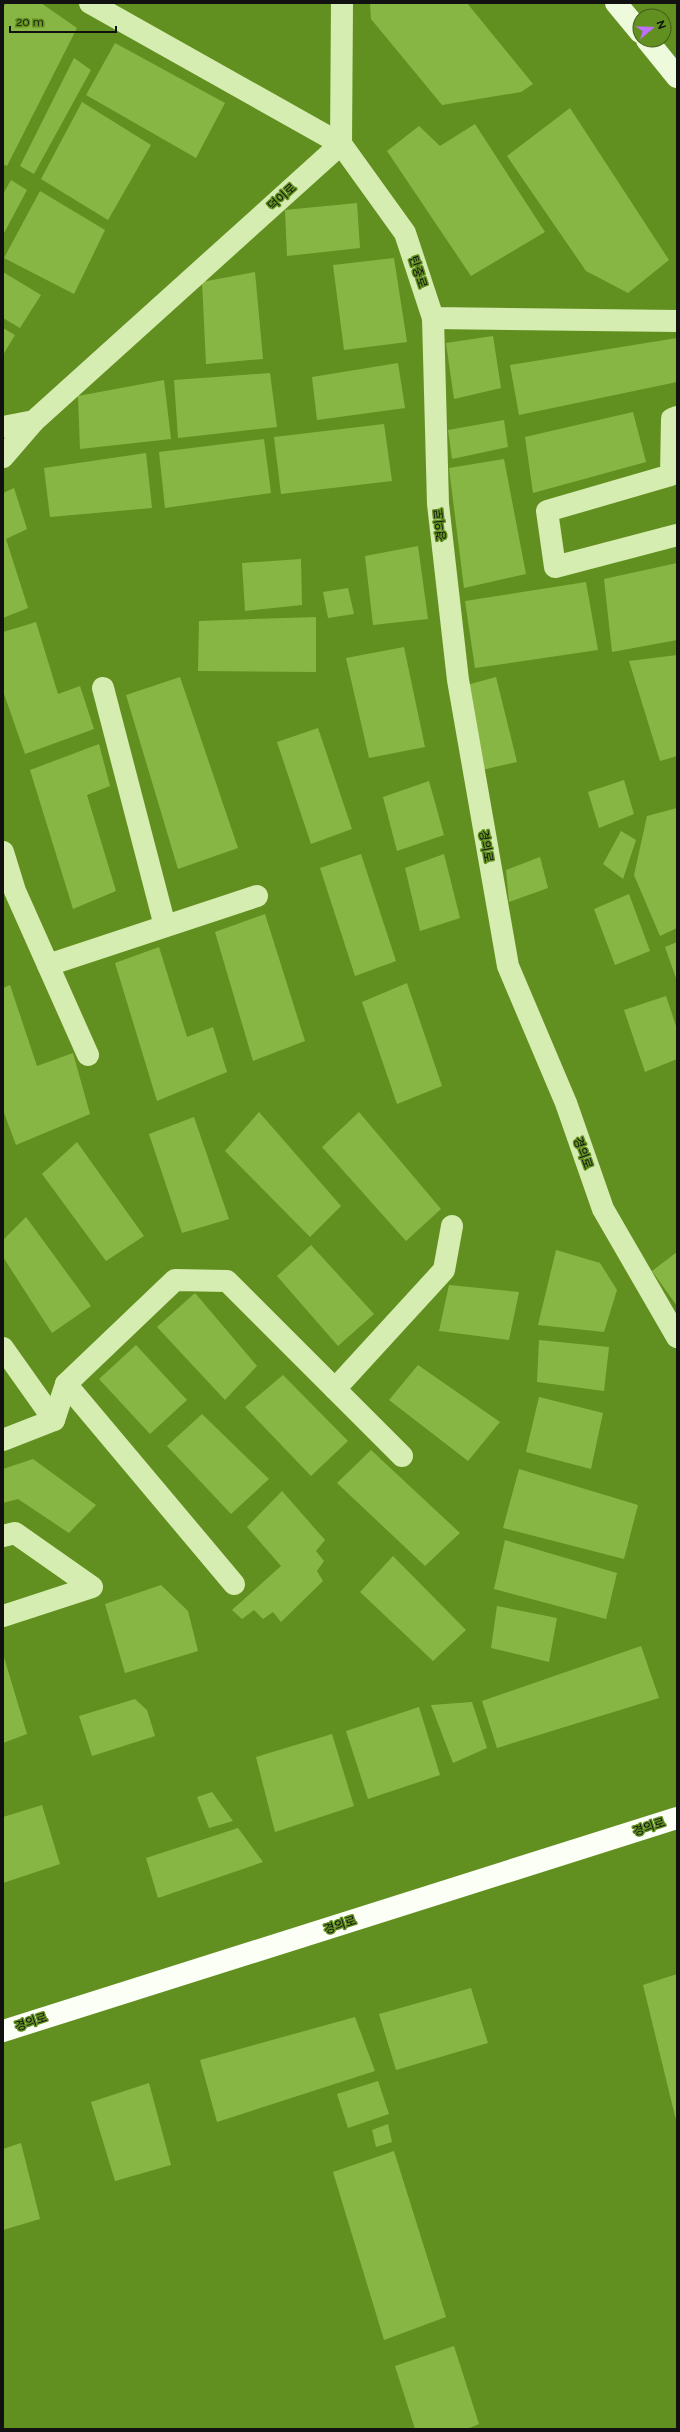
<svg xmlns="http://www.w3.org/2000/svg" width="680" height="2432" viewBox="0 0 680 2432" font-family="Raleway,'Noto Sans KR',sans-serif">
  <rect width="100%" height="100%" fill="#629020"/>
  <g fill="#88b644">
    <path d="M6,3h35l36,25 -70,138 -4,-2v-156z"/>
    <path d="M370,3h97l66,81 -12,8 -79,13 -71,-86z"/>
    <path d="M115,43l110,60 -29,55 -110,-63z"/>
    <path d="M74,58l17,12 -57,104 -14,-8z"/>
    <path d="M82,102l69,43 -43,75 -67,-41z"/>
    <path d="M570,108l99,152 -41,33 -42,-22 -79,-115z"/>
    <path d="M475,124l70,108 -74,44 -84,-125 32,-25 21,20z"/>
    <path d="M11,180l16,10 -24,45v-41z"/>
    <path d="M40,191l65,39 -31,64 -70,-36z"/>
    <path d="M357,203l3,45 -73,8 -2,-46z"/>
    <path d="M394,258l13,84 -63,8 -11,-85z"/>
    <path d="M3,272l38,23 -21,33 -17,-10z"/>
    <path d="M255,272l8,87 -57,5 -4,-82z"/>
    <path d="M3,328l12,7 -12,20z"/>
    <path d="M493,336l8,52 -47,11 -8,-56z"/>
    <path d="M677,338v44l-158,33 -9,-50z"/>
    <path d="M398,363l7,45 -88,12 -5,-43z"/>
    <path d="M270,373l7,54 -99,11 -4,-58z"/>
    <path d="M164,380l7,59 -91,10 -2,-53z"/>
    <path d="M633,412l13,50 -113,31 -8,-56z"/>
    <path d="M504,420l4,27 -56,12 -4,-29z"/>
    <path d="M384,424l8,57 -111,13 -7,-57z"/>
    <path d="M264,439l7,54 -106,15 -6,-56z"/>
    <path d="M146,453l6,55 -102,9 -6,-49z"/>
    <path d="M504,459l22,115 -62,14 -15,-120z"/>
    <path d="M14,488l13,41 -21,10 22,69 -25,10v-125z"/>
    <path d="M418,546l10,73 -55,6 -8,-69z"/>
    <path d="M301,559l1,46 -57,6 -3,-48z"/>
    <path d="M677,563v77l-65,12 -8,-73z"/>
    <path d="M586,582l12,68 -123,18 -10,-67z"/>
    <path d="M348,588l6,26 -26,4 -5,-26z"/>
    <path d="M316,617v55l-118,-1 1,-50z"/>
    <path d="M36,622l22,72 22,-8 14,43 -69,25 -22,-63v-59z"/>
    <path d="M404,647l21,100 -56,11 -23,-100z"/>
    <path d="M677,655v101l-17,5 -31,-100z"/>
    <path d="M180,677l58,171 -60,21 -52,-174z"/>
    <path d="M496,677l21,85 -35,8 -15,-85z"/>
    <path d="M318,728l34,101 -41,15 -34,-102z"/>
    <path d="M99,744l11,42 -23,9 29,96 -43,18 -43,-139z"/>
    <path d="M624,780l10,34 -35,14 -11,-36z"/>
    <path d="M429,781l15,54 -47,16 -14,-54z"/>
    <path d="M677,808v120l-17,8 -26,-61 13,-59z"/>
    <path d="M621,831l15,9 -13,39 -20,-15z"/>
    <path d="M361,854l35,107 -41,15 -35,-108z"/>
    <path d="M444,854l16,64 -40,13 -15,-63z"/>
    <path d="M540,857l8,31 -39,14 -3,-32z"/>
    <path d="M629,894l21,57 -35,14 -21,-56z"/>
    <path d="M265,914l40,127 -52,20 -38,-129z"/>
    <path d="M677,942v39l-12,-34z"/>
    <path d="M159,947l28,90 26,-10 14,45 -70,29 -42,-138z"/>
    <path d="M407,983l35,103 -45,18 -35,-102z"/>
    <path d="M10,985l27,81 36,-13 17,61 -74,31 -13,-35v-122z"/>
    <path d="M666,996l11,33v30l-32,13 -21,-62z"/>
    <path d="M259,1112l82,94 -31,31 -85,-86z"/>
    <path d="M359,1112l82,97 -35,32 -84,-94z"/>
    <path d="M194,1117l35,102 -47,14 -33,-99z"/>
    <path d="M77,1142l67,94 -38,25 -64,-87z"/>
    <path d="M26,1217l65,89 -39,27 -49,-76v-17z"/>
    <path d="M311,1245l63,69 -36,32 -61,-70z"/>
    <path d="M556,1250l44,13 17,27 -13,42 -66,-7z"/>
    <path d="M677,1252v54l-25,-35z"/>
    <path d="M449,1285l70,7 -10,48 -70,-9z"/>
    <path d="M195,1293l62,73 -32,34 -68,-73z"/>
    <path d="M539,1340l70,7 -5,44 -67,-9z"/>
    <path d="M136,1345l51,55 -37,34 -51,-55z"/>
    <path d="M418,1365l82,57 -32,39 -79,-61z"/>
    <path d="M283,1375l65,66 -37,35 -66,-69z"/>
    <path d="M539,1397l64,16 -12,56 -65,-17z"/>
    <path d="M202,1414l67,65 -38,35 -64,-68z"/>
    <path d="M371,1450l89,83 -35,33 -88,-83z"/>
    <path d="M33,1459l63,46 -27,28 -51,-34 -15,4v-34z"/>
    <path d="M519,1469l119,36 -14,54 -121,-31z"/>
    <path d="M282,1491l43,49 -9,11 8,10 -7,10 6,10 -42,41 -8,-10 -10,7 -9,-9 -12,9 -10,-9 49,-44 -34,-39z"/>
    <path d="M505,1540l112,33 -11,46 -112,-30z"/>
    <path d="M393,1556l73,74 -33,31 -73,-69z"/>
    <path d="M161,1585l27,26 10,40 -73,22 -20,-69z"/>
    <path d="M497,1606l60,12 -8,44 -58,-14z"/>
    <path d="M641,1646l18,52 -162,50 -15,-47z"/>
    <path d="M3,1654l24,80 -24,9z"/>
    <path d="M135,1699l12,11 8,26 -63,20 -13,-40z"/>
    <path d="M472,1702l15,46 -34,15 -22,-58z"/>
    <path d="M419,1707l21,68 -72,24 -22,-68z"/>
    <path d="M332,1734l22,72 -79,26 -19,-75z"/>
    <path d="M212,1792l21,29 -24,7 -12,-31z"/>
    <path d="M42,1805l18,59 -57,19v-66z"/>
    <path d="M238,1828l25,34 -105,36 -12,-40z"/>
    <path d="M677,1974v146h-1l-33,-135z"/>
    <path d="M471,1988l17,55 -92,27 -17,-56z"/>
    <path d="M355,2017l20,54 -158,51 -17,-62z"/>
    <path d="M378,2081l11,33 -41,14 -11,-34z"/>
    <path d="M149,2083l22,82 -56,16 -24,-79z"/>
    <path d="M388,2124l4,18 -16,5 -4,-17z"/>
    <path d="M21,2143l19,76 -37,11v-81z"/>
    <path d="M394,2151l52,166 -62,23 -51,-168z"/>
    <path d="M454,2346l25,78 -12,5h-52l-20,-63z"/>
  </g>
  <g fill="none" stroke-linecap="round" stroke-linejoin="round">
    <g stroke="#d5edb0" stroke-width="22">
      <path d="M90,3l251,141"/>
      <path d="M342,3l-1,141 64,89 28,85 244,3"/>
      <path d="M433,318l5,186 20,176 50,286 58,137 37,106 74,128"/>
      <path d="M677,417l-5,2 -1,56 -124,36 8,56 122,-32"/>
      <path d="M3,427l31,-6 307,-277"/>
      <path d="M3,457l31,-36"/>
      <path d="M103,688l62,238"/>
      <path d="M3,852l12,39 73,164"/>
      <path d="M48,965l209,-69"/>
      <path d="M3,1348l51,72"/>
      <path d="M66,1384l168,200"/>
      <path d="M335,1389l109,-119 8,-44"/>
      <path d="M3,1440l51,-20 12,-36 109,-104 52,1 175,175"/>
      <path d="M3,1536l12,-3 77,54 -89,29"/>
    </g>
    <g stroke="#eefadc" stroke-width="22">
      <path d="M616,3l24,29"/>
      <path d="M647,40l30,37"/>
    </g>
    <path stroke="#fbfff6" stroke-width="22" d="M3,2031l674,-213"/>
  </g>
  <g text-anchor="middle" stroke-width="3" stroke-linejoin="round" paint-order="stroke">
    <g font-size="12" fill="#111" stroke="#629020">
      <text transform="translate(282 197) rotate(-42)" y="4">덕이로</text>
      <text transform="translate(418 272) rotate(72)" y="4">탄중로</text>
      <text transform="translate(440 525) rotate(-96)" y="4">경의로</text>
      <text transform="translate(486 846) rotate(80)" y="4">경의로</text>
      <text transform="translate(583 1153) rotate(70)" y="4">경의로</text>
      <text transform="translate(649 1827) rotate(-18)" y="4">경의로</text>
      <text transform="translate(340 1925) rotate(-18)" y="4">경의로</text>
      <text transform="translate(31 2022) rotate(-18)" y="4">경의로</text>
    </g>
  </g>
  <rect width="680" height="2432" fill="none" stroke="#111111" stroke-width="8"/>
  <g transform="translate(652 28) rotate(71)"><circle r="19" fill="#629020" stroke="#425d1a"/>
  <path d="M0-3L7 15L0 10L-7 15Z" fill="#bd70fa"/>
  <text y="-6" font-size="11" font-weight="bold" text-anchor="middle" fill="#111111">N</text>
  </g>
  <path d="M10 26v6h106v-6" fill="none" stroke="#111111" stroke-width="2"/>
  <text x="16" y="26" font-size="12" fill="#111111" stroke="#629020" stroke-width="3" paint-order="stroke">20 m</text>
</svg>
